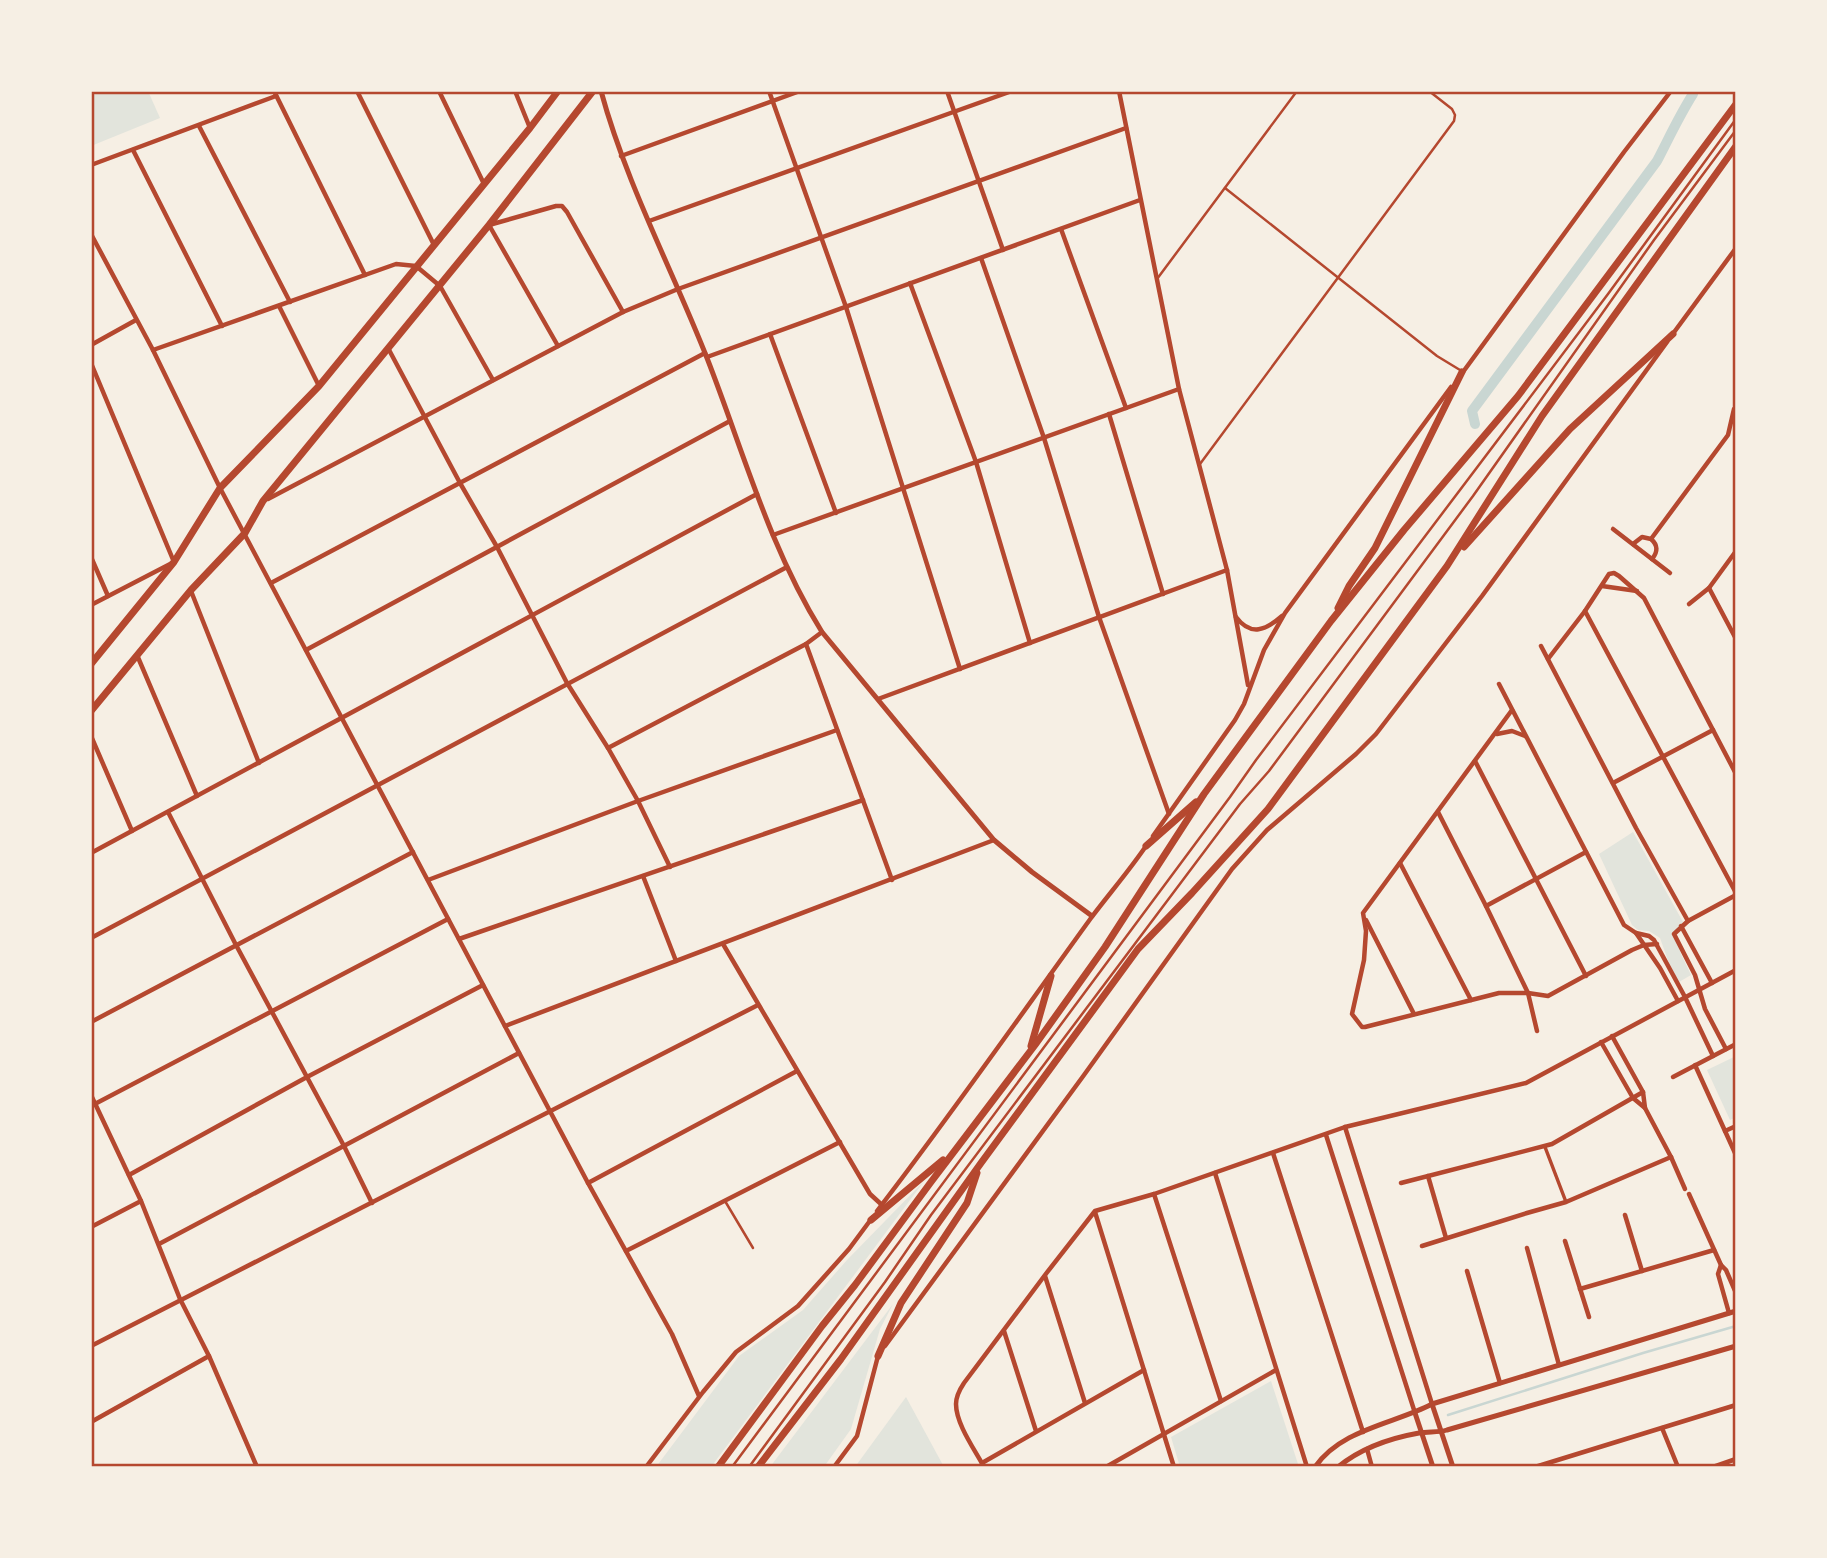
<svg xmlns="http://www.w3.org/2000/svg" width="1827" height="1558" viewBox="0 0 1827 1558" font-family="Mulish,sans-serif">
  <rect width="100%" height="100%" fill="#f6efe4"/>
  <g fill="#e2e4dc">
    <path d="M104,91h44l12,27 -69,28v-50z"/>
    <path d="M1633,832l50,90 -9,12 7,20 10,21 -12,7 -10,-19 -9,-25 -11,-7 -11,-1 -6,-5 -33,-71z"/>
    <path d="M1736,1056v61l-6,3 -23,-50z"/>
    <path d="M925,1180l-214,287h-55l83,-111 64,-46 44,-50z"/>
    <path d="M893,1304l-13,25 -29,100 -25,35 -5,3h-51z"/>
    <path d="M1271,1381l28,86h-119l-9,-30z"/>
    <path d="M906,1397l38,70h-89z"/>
  </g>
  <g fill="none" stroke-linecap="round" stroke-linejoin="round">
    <path stroke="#c9d6d2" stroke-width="2.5" d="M1448,1415l195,-62 93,-27"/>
    <path stroke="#c9d6d2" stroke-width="10" d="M1475,424l-3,-13 185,-250c12,-23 22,-45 36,-67"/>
    <g stroke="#b5482f" stroke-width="2.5">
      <path d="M1225,188l212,168 23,14"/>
      <path d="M1157,279l140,-188"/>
      <path d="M1200,464l254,-343 1,-6 -3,-6 -23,-18"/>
      <path d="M725,1201l28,47"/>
      <path d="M732,1467l498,-670 26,-37 352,-466 128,-175"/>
      <path d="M749,1467l136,-185 46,-67 309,-411 29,-33 204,-275 181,-256 82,-110"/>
    </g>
    <path stroke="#b5482f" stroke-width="3.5" d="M1545,1147l21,55"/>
    <g stroke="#b5482f" stroke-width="4.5">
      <path d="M274,91l91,184"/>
      <path d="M357,91l77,154"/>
      <path d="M439,91l45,93"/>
      <path d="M515,91l15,37"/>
      <path d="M769,91l77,216 114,362"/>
      <path d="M947,91l56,159"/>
      <path d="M1119,91l60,298 48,181 21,115"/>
      <path d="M199,126l91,176"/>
      <path d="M133,150l89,176"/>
      <path d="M621,156l179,-65"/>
      <path d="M91,165l185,-69"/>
      <path d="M649,221l363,-130"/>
      <path d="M1061,229l65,179"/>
      <path d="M91,234l62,116 67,138 368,695 84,151 27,62"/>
      <path d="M981,258l63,180 55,179 70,197"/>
      <path d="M910,283l66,179 54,181"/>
      <path d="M279,306l40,80"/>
      <path d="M770,334l66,179"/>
      <path d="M1672,335l64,-87"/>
      <path d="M91,345l45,-25"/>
      <path d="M558,346l-69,-121 67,-19h6l5,6 56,100"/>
      <path d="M388,348l72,135 37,64 70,136 41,65 30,53 32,66"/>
      <path d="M153,350l243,-86 20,2 24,20 53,94"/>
      <path d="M707,357l433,-157"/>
      <path d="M91,363l83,199 -83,43"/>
      <path d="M1463,372l161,-220 47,-61"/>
      <path d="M1109,414l54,180"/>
      <path d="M268,499l355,-187 55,-23 448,-161"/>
      <path d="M1613,529l57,44"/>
      <path d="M773,535l406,-146"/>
      <path d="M1651,539l77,-104 6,-26 2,-1"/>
      <path d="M1633,544l9,-7 9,2c7,6 7,13 1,20"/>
      <path d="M91,557l17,39"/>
      <path d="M271,583l434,-230"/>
      <path d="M1602,586l35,5"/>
      <path d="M1709,588l27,51"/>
      <path d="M191,591l68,172"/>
      <path d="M1689,604l20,-16 27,-37"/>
      <path d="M1585,611l151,282"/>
      <path d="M1236,617c15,20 30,13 46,-1"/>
      <path d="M822,632l-16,12 86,236"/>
      <path d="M1541,646l95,182 52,93"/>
      <path d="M306,650l424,-229"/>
      <path d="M137,655l60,141"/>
      <path d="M1548,659l37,-48 24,-37 5,-1 5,3 25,22 92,176"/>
      <path d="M1499,684l125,241 12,8 13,3 5,4 31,57 28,59"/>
      <path d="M878,699l349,-129"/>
      <path d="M1512,710l-149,203 3,18 -2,29 -12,54 10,13h3l134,-34h29l20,3 84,-46 12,-5 13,-1"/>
      <path d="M1497,734l15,-3 13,5"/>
      <path d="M91,736l41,95"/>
      <path d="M608,748l198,-104"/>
      <path d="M1475,761l111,215"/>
      <path d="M1613,783l100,-53"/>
      <path d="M168,812l68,133 108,201 28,57"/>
      <path d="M1438,812l48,94 42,87 9,38"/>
      <path d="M1153,836l82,-116 9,-16 20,-54 21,-37 166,-226"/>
      <path d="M91,853l666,-359"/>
      <path d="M1400,863l71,137"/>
      <path d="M643,876l33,85"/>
      <path d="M428,880l210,-79 199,-71"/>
      <path d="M1486,906l100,-54"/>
      <path d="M1366,920l48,94"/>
      <path d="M1681,926l31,57"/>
      <path d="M1636,933l24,35 18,33"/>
      <path d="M91,938l696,-371"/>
      <path d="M459,939l404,-139"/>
      <path d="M723,944l147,250 12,11"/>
      <path d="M91,1022l322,-170"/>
      <path d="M505,1026l489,-186"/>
      <path d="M1612,1036l26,47 5,9 2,16 26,49 14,32"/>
      <path d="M1601,1042l32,56 12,10"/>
      <path d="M1726,1049l-21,-40 -10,-34 -21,-41 14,-13 48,-26"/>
      <path d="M1695,1065l40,88"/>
      <path d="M1673,1077l63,-33"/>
      <path d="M91,1095l50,106 39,98 29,57 48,111"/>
      <path d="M91,1106l357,-187"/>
      <path d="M1345,1127l87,277"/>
      <path d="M1725,1131l11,-5"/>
      <path d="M1326,1135l89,278"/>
      <path d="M1273,1153l90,279"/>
      <path d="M1215,1173l92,294"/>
      <path d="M129,1175l178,-98 176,-92"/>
      <path d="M1428,1176l18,62"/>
      <path d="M588,1183l209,-112"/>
      <path d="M1401,1183l151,-39 91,-52"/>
      <path d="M1154,1194l67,207"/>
      <path d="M1689,1194l32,71 5,5 10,23"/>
      <path d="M877,1211c74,-96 143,-195 214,-293 18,-24 38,-47 55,-72"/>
      <path d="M1095,1212l79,255"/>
      <path d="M1625,1215l17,56"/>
      <path d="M91,1227l50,-26"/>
      <path d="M1565,1241l24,76"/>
      <path d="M159,1244l360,-191"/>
      <path d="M1422,1246l105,-33 39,-11 105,-45"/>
      <path d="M1527,1248l32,117"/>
      <path d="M626,1251l214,-109"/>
      <path d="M1721,1265l-3,9 11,39"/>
      <path d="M1467,1271l33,112"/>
      <path d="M1045,1276l40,127"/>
      <path d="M1580,1289l134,-39"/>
      <path d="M1004,1331l32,100"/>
      <path d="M91,1346l667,-341"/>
      <path d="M885,1346l199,-271 148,-206 35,-39 89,-76 20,-20 106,-138 185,-254"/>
      <path d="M91,1422l118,-66"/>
      <path d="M1662,1428l16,39"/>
      <path d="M1367,1449l5,18"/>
      <path d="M982,1463l162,-93"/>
      <path d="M646,1467l57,-75 33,-40 62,-46 51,-57 23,-31"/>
      <path d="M834,1467l23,-31 21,-80"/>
      <path d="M984,1467c-9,-17 -28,-43 -28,-63 0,-7 4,-15 8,-21l81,-108 50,-64 59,-17 191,-67 181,-44 210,-113"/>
      <path d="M1106,1467l170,-97"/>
      <path d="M1535,1467l201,-62"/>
      <path d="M1713,1467l23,-8"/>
    </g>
    <g stroke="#b5482f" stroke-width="5">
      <path d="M601,91c25,92 71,178 106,267 36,92 62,189 115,274l172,208 38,32 60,44"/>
      <path d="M1432,1404l21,63"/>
      <path d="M1415,1413l18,54"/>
      <path d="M1315,1467c26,-38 79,-43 117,-63l304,-93"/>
      <path d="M1338,1467c23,-19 53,-29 81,-34 9,-2 19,0 28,-3l289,-84"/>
    </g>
    <g stroke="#b5482f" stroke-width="7">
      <path d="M91,664l83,-102 46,-74 99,-102 211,-258 28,-37"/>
      <path d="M91,711l100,-121 54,-57 18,-32 226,-276 104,-134"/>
    </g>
    <g stroke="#b5482f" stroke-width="7">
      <path d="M1464,547l106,-118 103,-95"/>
      <path d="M1338,608l11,-22 26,-38 87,-176"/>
      <path d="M1146,846l50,-44"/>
      <path d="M1031,1046l20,-70"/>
      <path d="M871,1220l72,-60"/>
      <path d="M878,1356l23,-53 66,-100 10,-30"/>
      <path d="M718,1467l104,-141 33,-41 76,-103 104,-137 70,-98 99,-153 127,-173 73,-91 114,-134 218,-292"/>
      <path d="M758,1467l83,-108 140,-196 157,-214 54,-56 76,-84 179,-243 95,-150 194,-270"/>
    </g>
  </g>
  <rect width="1827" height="1558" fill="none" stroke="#f6efe4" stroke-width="186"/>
  <rect x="93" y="93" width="1641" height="1372" fill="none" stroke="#b5482f" stroke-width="2.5"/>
</svg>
